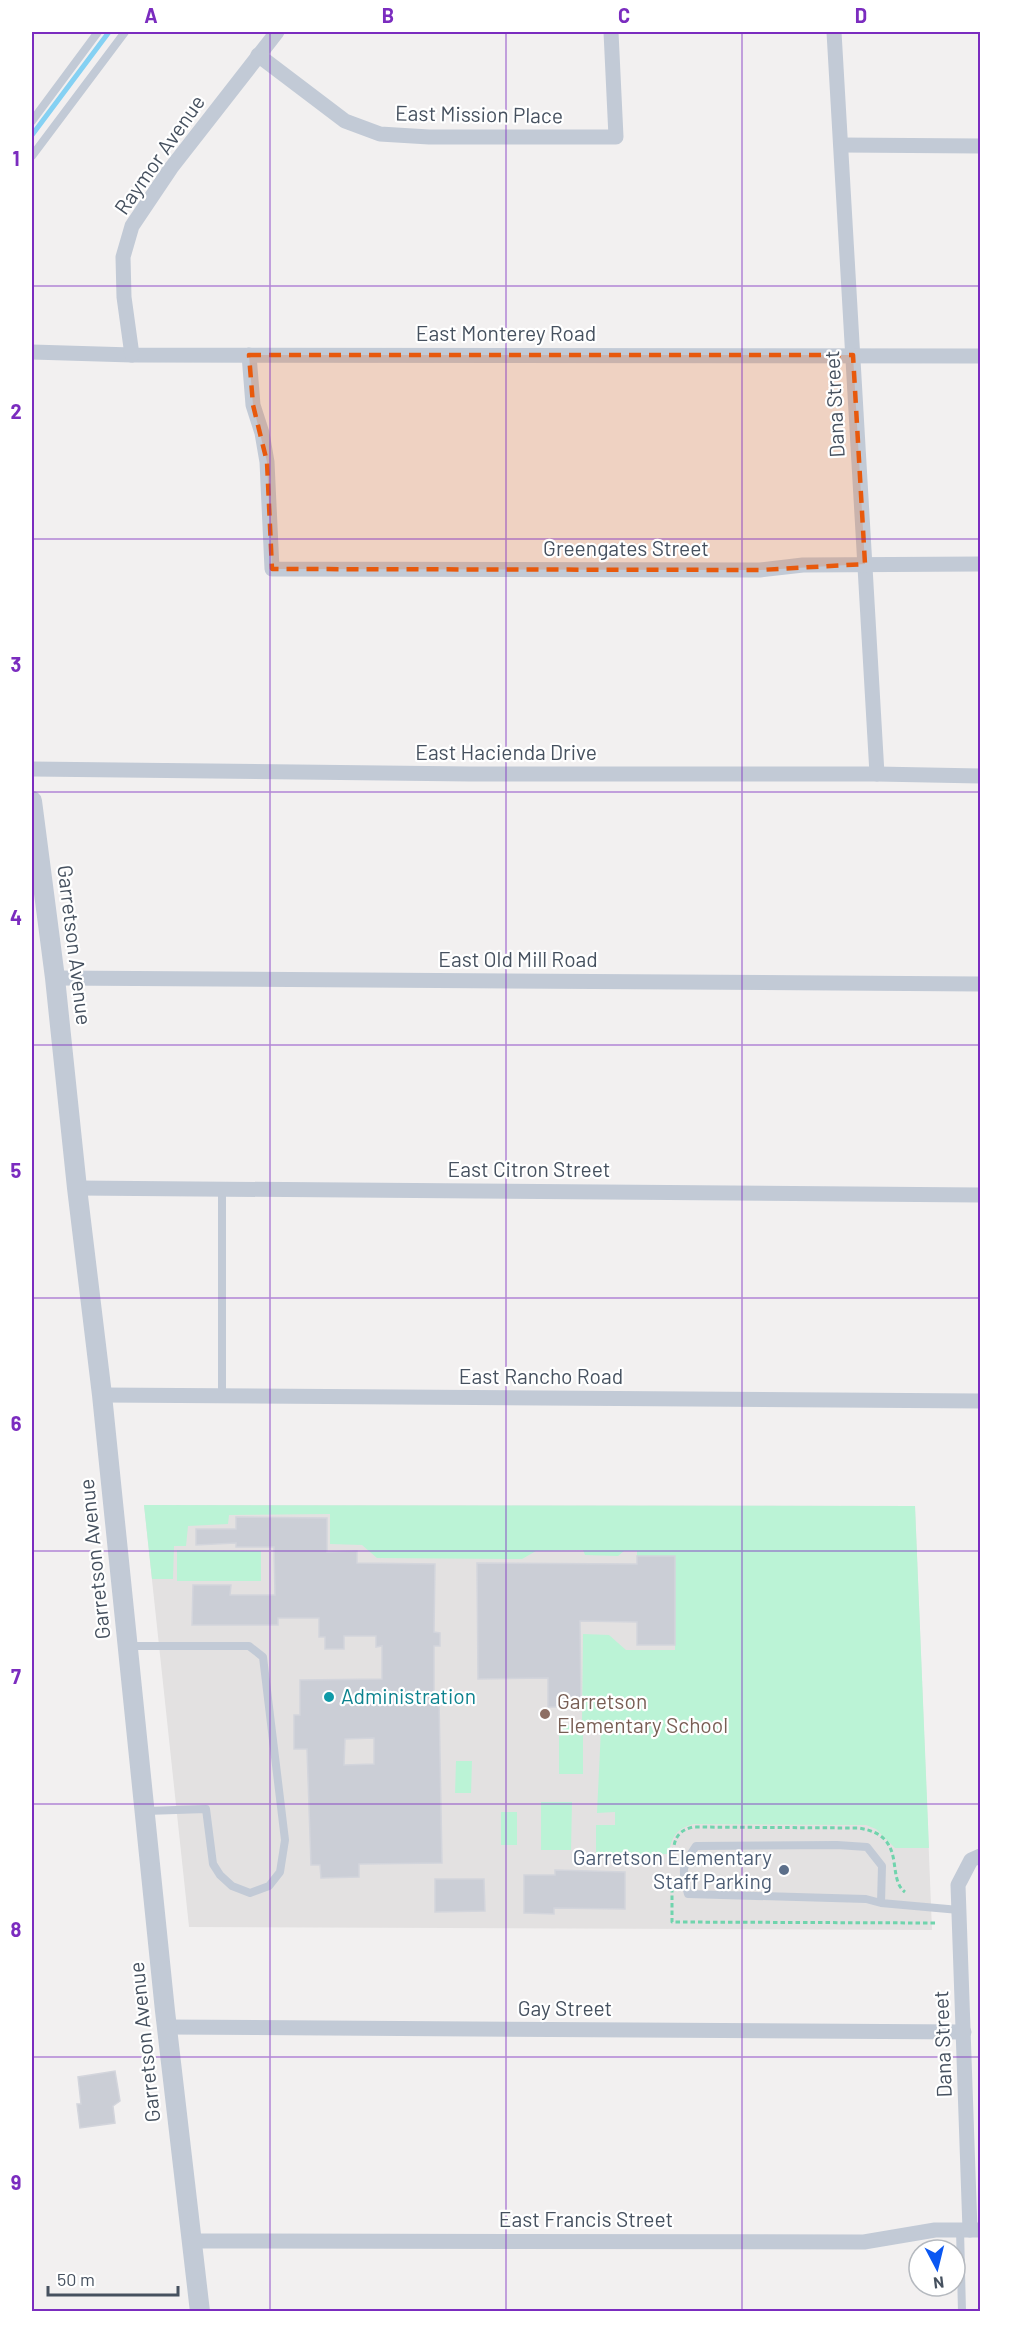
<svg xmlns="http://www.w3.org/2000/svg" width="1012" height="2343" viewBox="0 0 1012 2343" font-family="Barlow,sans-serif">
  <rect width="100%" height="100%" fill="#f2f0f0"/>
  <path fill="#e3e1e1" d="M144,1505l771,1 17,424 -743,-3z"/>
  <g fill="#bbf3d6">
    <path d="M144,1505l771,1 14,342h-34l-19,-19 -10,-4 -172,-1c-17,4 -23,13 -25,30h-73v-29h19v-13l-18,1 4,-85 -14,-1 -5,-5 1,-88 26,1 17,15h49v-94h-38v-5h-13l-6,5 -33,-1 -2,-5 -47,1 -14,8 -145,-1 -15,-13 -32,-1v-30l-101,1 -1,9 -40,2 -2,20h-12l-1,33h-21z"/>
    <path d="M177,1550l84,1v30h-84z"/>
    <rect x="559" y="1725" width="24" height="49"/>
    <path d="M456,1761h16l-1,32h-16z"/>
    <path d="M541,1802h31l-1,48h-30z"/>
    <rect x="501" y="1812" width="16" height="33"/>
  </g>
  <g fill="none" stroke-linecap="round" stroke-linejoin="round">
    <path stroke="#85d1f3" stroke-width="5" d="M32,135l77,-103"/>
  </g>
  <g fill="#cbced6" stroke="#d3d5dc" stroke-width="1.5" fill-rule="evenodd">
    <path d="M236,1517l91,1v34l30,-1v12l78,1 -1,68 6,1v13h-6v53h5l3,164 -83,1v13l-38,1 -1,-13h-9l-4,-116h-13v-34h6v-35l82,-1v-33l-6,1v-11h-32v13h-19v-12h-6v-19h-41v7h-86l1,-40h38l-1,10h45l-1,-48h-38v-4l-40,2v-16h40zM374,1738v26l-30,1 1,-26z"/>
    <path d="M637,1556h38v89h-38v-23l-57,-1 1,86h-33v-29l-70,1 -1,-116 160,1z"/>
    <path d="M555,1870l70,2v37l-71,-1v6l-30,-1v-38h31z"/>
    <path d="M435,1879h49l1,32 -50,1z"/>
    <path d="M115,2071l5,30 -7,5 2,17 -35,5 -3,-24h4l-3,-27z"/>
  </g>
  <g fill="none" stroke-linecap="round" stroke-linejoin="round">
    <g stroke="#70d4ad" stroke-width="3" stroke-dasharray="4.5 3" stroke-linecap="butt">
      <path d="M673,1860c0,-17 2,-29 20,-33l165,1c51,7 27,49 47,64"/>
      <path d="M672,1888v34l263,1"/>
    </g>
    <g stroke="#c2cad6" stroke-width="8">
      <path d="M32,121l66,-89"/>
      <path d="M32,156l93,-124"/>
      <path d="M222,1189v207"/>
      <path d="M129,1646h120l14,11 22,183 -5,32 -11,14 -19,7 -18,-7 -12,-11 -7,-11 -7,-55 -60,2"/>
      <path d="M881,1903l1,-37 -15,-19 -30,-2 -141,1c-14,21 -15,23 -8,48l178,5 15,4 78,7"/>
      <path d="M960,2229l2,83"/>
    </g>
    <g stroke="#c2cad6" stroke-width="15">
      <path d="M834,32l43,742"/>
      <path d="M258,55l87,66 35,13 49,3h187l-5,-105"/>
      <path d="M841,145l139,1"/>
      <path d="M32,352l100,3 848,1"/>
      <path d="M132,355l-8,-58 -1,-40 9,-31 39,-58 106,-136"/>
      <path d="M249,355l4,50 9,28 5,29 5,107 488,1 43,-5 177,-1"/>
      <path d="M32,769l438,5h407l103,2"/>
      <path d="M55,978l925,6"/>
      <path d="M77,1188l903,7"/>
      <path d="M102,1395l878,6"/>
      <path d="M167,2027l797,5"/>
      <path d="M970,2230l-12,-345 13,-25 9,-4"/>
      <path d="M191,2241l673,1 71,-12h45"/>
    </g>
    <path stroke="#c2cad6" stroke-width="20" d="M32,801l23,177 22,210 25,207 63,616 35,301"/>
  </g>
  <path fill="#e8590c" fill-opacity="0.2" stroke="#e8590c" stroke-width="4.5" stroke-dasharray="12 8" stroke-linejoin="round" d="M249,355h604l12,209 -105,6 -488,-1 -5,-107 -14,-57z"/>
  <path fill="none" stroke="#7b2cbf" stroke-width="1.5" stroke-opacity="0.55" d="M270,32v2280M506,32v2280M742,32v2280M32,286h948M32,539h948M32,792h948M32,1045h948M32,1298h948M32,1551h948M32,1804h948M32,2057h948"/>
  <circle fill="#0f9aa8" stroke="#fff" stroke-width="2" cx="329" cy="1697" r="6"/>
  <circle fill="#8d6e63" stroke="#fff" stroke-width="2" cx="545" cy="1714" r="6"/>
  <circle fill="#5c6f8a" stroke="#fff" stroke-width="2" cx="784" cy="1870" r="6"/>
  <g text-anchor="middle" stroke-width="4.5" stroke-linejoin="round" paint-order="stroke">
    <g font-size="21" fill="#46515f" stroke="#fff">
      <text transform="translate(479 115) rotate(1)" y="7">East Mission Place</text>
      <text transform="translate(160 155) rotate(-55)" y="7">Raymor Avenue</text>
      <text x="506" y="341">East Monterey Road</text>
      <text transform="translate(835 404) rotate(-93)" y="7">Dana Street</text>
      <text x="626" y="556">Greengates Street</text>
      <text x="506" y="760">East Hacienda Drive</text>
      <text transform="translate(74 945) rotate(83)" y="7">Garretson Avenue</text>
      <text x="518" y="967">East Old Mill Road</text>
      <text x="529" y="1177">East Citron Street</text>
      <text x="541" y="1384">East Rancho Road</text>
      <text transform="translate(95 1559) rotate(-96)" y="7">Garretson Avenue</text>
      <text x="565" y="2016">Gay Street</text>
      <text transform="translate(145 2042) rotate(-96)" y="7">Garretson Avenue</text>
      <text transform="translate(943 2044) rotate(-92)" y="7">Dana Street</text>
      <text x="586" y="2227">East Francis Street</text>
    </g>
    <g font-size="21" fill="#0d838f" stroke="#fff" text-anchor="start">
      <text x="341" y="1704">Administration</text>
    </g>
    <g font-size="21" fill="#785e54" stroke="#fff" text-anchor="start">
      <text x="557" y="1709">Garretson<tspan x="557" dy="24">Elementary School</tspan></text>
    </g>
    <g font-size="21" fill="#4e5e75" stroke="#fff" text-anchor="end">
      <text x="772" y="1865">Garretson Elementary<tspan x="772" dy="24">Staff Parking</tspan></text>
    </g>
  </g>
  <rect width="1012" height="2343" fill="none" stroke="#ffffff" stroke-width="66"/>
  <g transform="translate(937 2268) rotate(173)"><circle r="28" fill="#ffffff" stroke="#b5b9bf" stroke-width="1.5"/>
  <path d="M0-4.5L10 22L0 15L-10 22Z" fill="#0a57f2"/>
  <text y="-9" font-size="16" font-weight="bold" text-anchor="middle" fill="#46515f">N</text>
  </g>
  <path d="M48 2286v9h130v-9" fill="none" stroke="#46515f" stroke-width="3"/>
  <text x="57" y="2286" font-size="18" fill="#46515f" stroke="#ffffff" stroke-width="4.5" paint-order="stroke">50 m</text>
  <rect x="33" y="33" width="946" height="2277" fill="none" stroke="#7b2cbf" stroke-width="2"/>
  <g font-size="20" text-anchor="middle" font-weight="bold" fill="#7b2cbf">
    <text x="151" y="23">A</text>
    <text x="388" y="23">B</text>
    <text x="624" y="23">C</text>
    <text x="861" y="23">D</text>
    <text x="16" y="166">1</text>
    <text x="16" y="419">2</text>
    <text x="16" y="672">3</text>
    <text x="16" y="925">4</text>
    <text x="16" y="1178">5</text>
    <text x="16" y="1431">6</text>
    <text x="16" y="1684">7</text>
    <text x="16" y="1937">8</text>
    <text x="16" y="2190">9</text>
  </g>
</svg>
